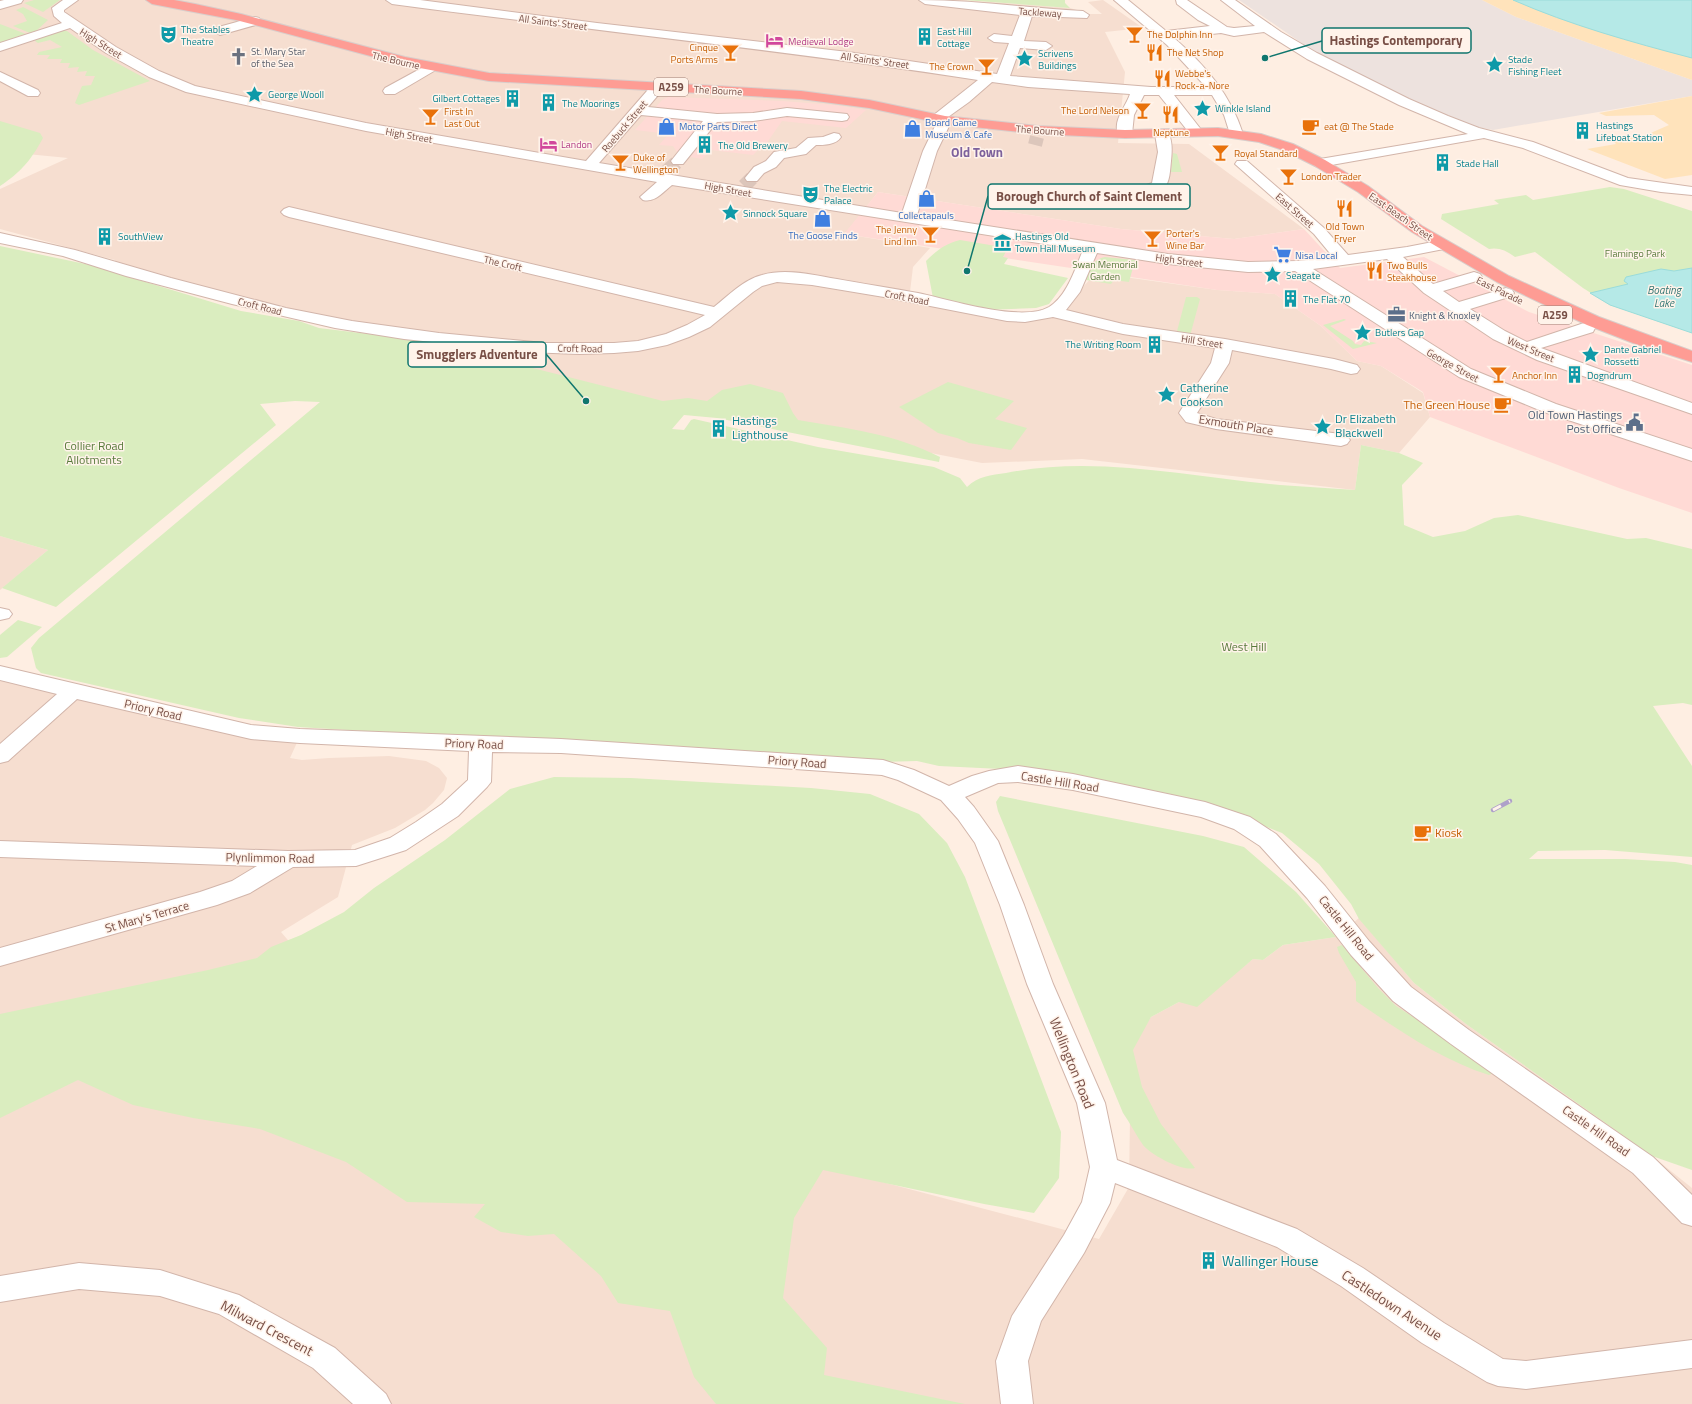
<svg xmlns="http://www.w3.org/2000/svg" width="1692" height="1404" viewBox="0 0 1692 1404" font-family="'Titillium Web',sans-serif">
  <rect width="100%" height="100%" fill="#feeee2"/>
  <g fill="#f6ded0">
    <path d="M0,0h964l106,8 19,6h13l-14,-12 15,-2 40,28 -38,4 20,40 -7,71 71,1 115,85 -70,10 -113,-10 -243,-37 -33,42 85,14 -17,19 -4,33 103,19 53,-13 31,-33 121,17 58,4 46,32 36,35 24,5 42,27 7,24 -31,36 -38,-8 -6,45 -273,-31 -100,4 -319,-62 -341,-43 47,-34 -87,-17 -165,-42 -2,-5 -115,-31v-40l68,-31 -41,-4 -27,-11z"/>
    <path d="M0,536l48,14 -48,40z"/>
    <path d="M0,673l300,63 -10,22 12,2 27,-2 60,-2 37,5 13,7 8,10 -3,12 -11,13 -8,7 -30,18 -43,17 -14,52 -57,35 101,118 717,189 30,-52 2,-141 20,-29 28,-15 49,-23 25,-20 10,1 20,-15 53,-8 23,-19 55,65 52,41 186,132 40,32v216h-1692z"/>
  </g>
  <g fill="#ffdad5">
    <path d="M668,97l114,4 52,4 32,5 -20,18 -64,-7 -16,23 -4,2 -9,9 -42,-5 -9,9 -23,-4 -6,-9 -14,-1 10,-11 -34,-4 27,-30z"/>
    <path d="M878,192l243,37 113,10 70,-10 36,39 84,-11 105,55 163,53v148l-73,-25 -189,-71 -7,-25 -42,-26 -24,-5 -36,-35 -46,-32 -58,-4 -373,-56z"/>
  </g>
  <path fill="#ede2de" d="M1239,0h243l34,17 176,63v16l-199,34 -25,-5 -64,-27 -88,-45z"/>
  <g fill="#daedbf">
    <path d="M34,0h26l-17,12 -19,-9z"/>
    <path d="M964,0h101v3l5,5z"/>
    <path d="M23,7l25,13 -12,11 -6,2 -17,-7 14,-5 -4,-7 -7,-4z"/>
    <path d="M0,24l26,10 -26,9z"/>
    <path d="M60,31h7l26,19 57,31 -71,24 -4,-2 7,-17 9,-1 4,-9h-10l2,-5 -10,1 2,-5 -11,1 2,-5h-10l2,-4h-15l3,-4h-13l2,-3 23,-5 -12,-7 -12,3 -3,-2 1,-2z"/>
    <path d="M0,121l40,12 3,5c-12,22 -22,34 -43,48z"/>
    <path d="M1173,153l4,1 5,18h-11z"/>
    <path d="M1610,187l14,2 68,22v122l-82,-28 -27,-17 -48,-36 -20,5c-8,-6 -16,-10 -26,-8l-48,-30 1,-5 57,-10 -5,-4 32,-5 7,5z"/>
    <path d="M960,240l48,8 -5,9 5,1 -4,6 64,14 -19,26 -13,4 -53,2 -50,-12 -7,-37c11,-11 19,-17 34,-21z"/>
    <path d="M0,246l90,19 151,46 58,10 20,7 107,13 237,60 25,-3 19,3 15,-11 28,-6 33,9 10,20 5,7c48,8 98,14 142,37l-1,5 -222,-44 -33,-3 -12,14 12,1 7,-10 3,-1 124,28 116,20 26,11 7,9c11,-11 24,-12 39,-14 91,-18 183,4 274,12 25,2 50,3 75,5l6,-45 38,8 24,10 -21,22 2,40 29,12 32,-6 29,-13 24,-3 109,24 19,-1 46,11v156l-9,-2 -30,3 39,60v91l-87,-7 -67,1 -9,8h96l50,3 17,3v305l-40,-14 -186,-132 -52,-41 -55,-64 -8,-15 -32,-40 -37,-31 -38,-15 -112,-31 -131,-18 -62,-3 -22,-5 -36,1 -583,-35 -59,-9 -198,-45 -5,-5 -5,-20 8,-10 281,-236 -25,-1 -35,3 16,21 -220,182 -54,-19 46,-38 -48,-14z"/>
    <path d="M1105,257l30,3 -6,22 -15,-2 -3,4 -25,-4c4,-12 6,-20 19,-23z"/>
    <path d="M1186,297h11l3,2 -10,37 -14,-1z"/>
    <path d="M1344,319l2,1 -16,6 23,15 2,3 6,1 3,-4 13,2 -24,6 -30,-24z"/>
    <path d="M948,382l66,19 -19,18 32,9 -16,22 -42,-7 -12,-5 -19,-5 -39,-26z"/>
    <path d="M18,620l24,7 -35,30 -7,1v-23z"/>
    <path d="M554,777l77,1 180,10 59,6 49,20 28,29 18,34 96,255 -2,46 -25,35 -50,-9 -161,-34 -29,48 -11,80 44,50 -3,27 141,29h-249l-22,-27 -24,-66 -52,-8 -17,-27 -47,-42 -26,2 -27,-4 -27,-15 11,-13 -78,-2 -61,-40 -86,-33 -67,-11 -60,-13 -55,-25 -78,38v-104l208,-44 49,-12 14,-11 30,-12 43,-23 30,-24 71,-48 65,-51z"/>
    <path d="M1000,796l203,40 41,11 52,45 40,45 -53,8 -20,15 -10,-1 -56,48 -18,-5 -28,15 -18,33 9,37 19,37 34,44c-12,4 -44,-13 -52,-23 -7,-10 -13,-22 -20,-32l-125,-302 -2,-9z"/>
    <path d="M1342,945l36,43 18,18 101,65 -8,4c-48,-15 -92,-46 -133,-74v-19l-17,-29 -2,-6z"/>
  </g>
  <g fill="#ffe3bb">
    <path d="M1482,0h176l34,13v67l-176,-63z"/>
    <path d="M1692,96v79l-27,4 -78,-30 29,-5 -4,-4 34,-5 23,-10 -15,-10 -48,1 -7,-3z"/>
  </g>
  <g fill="#b5e9e7" stroke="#9adcda">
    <path d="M1513,0h179v58c-61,-16 -122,-33 -179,-58z"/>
    <path d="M1692,268v65l-82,-28 -20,-12 38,-9 -4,-3 2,-4 35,-8 13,2z"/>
  </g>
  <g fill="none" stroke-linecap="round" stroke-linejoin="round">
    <g stroke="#dcc6bb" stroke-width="14" stroke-dasharray="14 7" stroke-linecap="butt">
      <path d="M1035,145l2,-8"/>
      <path d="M666,172l12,-11"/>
      <path d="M744,186l8,-8"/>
    </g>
    <defs>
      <g id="minor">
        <path d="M4,0h19l-2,3 -21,6v-8z"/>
        <path d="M63,0h15l-14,10v2l52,35 43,24 36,15 171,37 220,38 67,-77h10l2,3 -17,20 69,7 36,-1 34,-5 60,6 2,3 -2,3 -5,1 -55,-5 -34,5 -36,1 -34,42h-10l-2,-3 32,-40 -62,-6 -42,48 303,50 21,-62 14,-29 -5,-1 -2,-3 48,-38c-195,-30 -391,-50 -586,-76l-6,-4h34l177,23 251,29 149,22 12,-31 -15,-1 -6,-4 6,-4 18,2 8,-21 -95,-11 -6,-4c55,0 109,8 164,11l6,4 -2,3 -55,-2 -8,25 22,1 6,4 -6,4 -26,-2 -10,28 141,11h55l-39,-42 -53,-45h14l38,31 44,-5 -12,-6 -21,-16 -1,-4h11l40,27 7,1 21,-2 -34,-26h14l46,32 36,21 92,46 39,17 31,12 54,14 95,36 64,9v8l-31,-3 -41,-7 -97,-37 -39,-10 -164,29 -5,-1 -2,-3 2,-3 5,-1 148,-25 -69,-29 -92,-46 -43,-27 -30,4 -13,-3 -47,5c31,27 57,57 69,96l-2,3h-10l-7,-22 -12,-20h-38l29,37 -2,3h-10l-32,-40h-15l-10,20 -2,19 -2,3h-10c-10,-14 6,-30 10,-43l-102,-7 -36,-5 -23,20 -21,15 4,3 -15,31 -20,64 251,39 80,8 50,-1 35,-4 -19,-23 -79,-70 2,-3h10l77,67 24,27 59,-8 36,-7 6,2 2,3 -2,3 -46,9 30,27 41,-12 6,2 2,3 -2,3 -37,11 16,11 47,-14 6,2 2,3 -2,3 -42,13 35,22 22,11 54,-18 6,-1 6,1 2,4 -2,4 -52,16 151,55v11l-155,-54 -44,-21 -69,-46 -37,-34 -74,10 158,100 85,35 136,45v12l-148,-49 -85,-35 -164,-106 -47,1 -80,-8 -71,-11 -17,39 -14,18 57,14 102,15 109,20 23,6 3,4 -3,4 -6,1 -20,-5 -99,-19 -3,13 -32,50 19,6 125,15 6,2 3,4 -3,4 -6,2 -125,-17 -30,-7 -7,-9 32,-50 4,-15 -92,-14 -70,-17 -28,5 -18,-1 -123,-24 -72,-12 -35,-3 -15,4 -9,6 -43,35 -21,10 -22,8 -29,6 -24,2 -35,1 -53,-2 -122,-13 -69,-11 -103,-24 -106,-28 -63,-20 -63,-13v-10l75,17 96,28 115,30 66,13 87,12 105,10h70l24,-2 28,-7 21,-9 18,-10 -416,-98 -5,-2 -3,-3 3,-3 5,-2 425,100c15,-12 29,-27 48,-32 24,-7 51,0 75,4 27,5 54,9 81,14 30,6 103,30 131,14 18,-11 26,-38 34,-57l-411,-65c-9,7 -17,18 -29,15l-3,-3 17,-15 -291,-51 -180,-39 -37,-15 -43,-24 -36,-25 -70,23v-8l62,-20 -8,-7 -2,-8z"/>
        <path d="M255,17l4,1 2,3 -2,3 -39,11 -6,-4 1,-3z"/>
        <path d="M429,64l5,1 2,3 -2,3 -39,23h-10l-2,-3 2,-3z"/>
        <path d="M0,72l38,18 2,3 -2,3h-10l-28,-15z"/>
        <path d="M1162,130l5,1c6,8 5,21 4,30 -1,9 -1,21 -7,27 -11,10 -50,12 -64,8l-2,-3 2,-3 36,-1 16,-6 6,-31 -3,-18 2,-3z"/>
        <path d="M834,133l5,1 2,3c-5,8 -17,8 -25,8l-10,9 -22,4 -8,9 -12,6 -7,8h-10l-2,-3 9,-11 12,-6 8,-9 22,-4 12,-10 15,-1z"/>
        <path d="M0,608l9,2 3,4 -3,4 -9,2z"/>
        <path d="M0,666l251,59 49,4 261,10 322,21 31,10 35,16 23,-10 17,-5 29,-5 55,8 132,28 45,15 26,17 49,52 44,55 42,46 58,43 184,127 39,38v31l-10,-3 -49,-50 -182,-129 -58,-43 -42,-46 -44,-57 -47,-52 -26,-17 -33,-12 -128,-27 -55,-8 -20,1 -33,14 9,10 24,34 26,64 29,79 52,119 12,57 180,69 66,39 81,55 59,36 23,2 166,-21v28l-166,21 -28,-3 -11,-4 -65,-39 -81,-57 -64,-39 -162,-64 -5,20 -26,50 -43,68 -13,40 5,43h-32l-5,-43 16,-45 52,-81 18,-33 8,-35 -13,-64 -50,-119 -27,-79 -25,-62 -17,-24 -17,-19 -43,-20 -16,-5 -321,-22 -69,-1 -1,30 -4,5 -29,29 -52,34 -50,16 -63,1 -43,26 -33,12 -217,61v-18l200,-56 32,-11 25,-15 -257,-9v-16l288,10 67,-1 35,-12 26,-16 26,-18 26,-24 1,-29 -169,-8 -49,-4 -174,-40 -69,62 -8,2v-19l57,-50 -57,-14z"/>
        <path d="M79,1263l81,7 79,25 96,53 51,46 5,10h-38l-40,-36 -94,-54 -59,-18 -81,-7 -79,13v-26z"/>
      </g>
      <path id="highway" d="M146,0h28l21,4 46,10 164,43 84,16 312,18 68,9 76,16 93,10 87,4 93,-2 43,6 32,10 32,16 43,26 54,40 87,50 90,41 93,34v11l-59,-19 -46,-18 -90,-43 -85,-50 -54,-40 -43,-26 -32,-16 -24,-8 -41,-6 -93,2 -87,-4 -93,-10 -76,-16 -68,-9 -312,-18 -85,-16 -168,-45 -84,-16z"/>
    </defs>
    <use href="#minor" stroke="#d2b5aa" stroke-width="2"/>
    <use href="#highway" stroke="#d9cecb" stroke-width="2"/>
    <use href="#minor" fill="#fff" fill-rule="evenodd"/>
    <use href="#highway" fill="#fe9c94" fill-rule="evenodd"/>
    <defs>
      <path id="rail" d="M1493,810l17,-9"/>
    </defs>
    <use href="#rail" stroke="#aea0c9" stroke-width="4.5"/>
    <use href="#rail" stroke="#fff3ea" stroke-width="3" stroke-dasharray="9" stroke-linecap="butt"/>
  </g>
  <defs>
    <symbol id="bar-bare" viewBox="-9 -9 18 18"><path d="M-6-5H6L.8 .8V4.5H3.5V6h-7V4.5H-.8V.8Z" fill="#e8710a" stroke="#fff3ea" stroke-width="2.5" paint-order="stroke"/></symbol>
    <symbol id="theatre-bare" viewBox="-9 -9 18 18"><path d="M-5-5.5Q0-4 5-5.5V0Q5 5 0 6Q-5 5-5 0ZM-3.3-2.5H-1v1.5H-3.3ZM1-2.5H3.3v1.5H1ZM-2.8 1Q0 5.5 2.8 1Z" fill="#0f9aa8" stroke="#fff3ea" stroke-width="2.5" paint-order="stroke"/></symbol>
    <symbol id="building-bare" viewBox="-9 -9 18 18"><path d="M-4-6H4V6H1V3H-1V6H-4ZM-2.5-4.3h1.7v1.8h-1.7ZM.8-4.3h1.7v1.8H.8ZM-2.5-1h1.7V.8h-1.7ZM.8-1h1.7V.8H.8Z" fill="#0f9aa8" stroke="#fff3ea" stroke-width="2.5" paint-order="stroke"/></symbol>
    <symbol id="hotel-bare" viewBox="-9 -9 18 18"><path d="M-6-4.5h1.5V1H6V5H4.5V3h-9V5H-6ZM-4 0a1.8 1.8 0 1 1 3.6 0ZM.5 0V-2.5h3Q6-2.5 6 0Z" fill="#d1479c" stroke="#fff3ea" stroke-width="2.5" paint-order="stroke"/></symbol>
    <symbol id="restaurant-bare" viewBox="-9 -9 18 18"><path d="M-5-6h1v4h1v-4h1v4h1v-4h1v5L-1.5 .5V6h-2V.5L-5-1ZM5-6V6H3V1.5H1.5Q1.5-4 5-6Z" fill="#e8710a" stroke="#fff3ea" stroke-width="2.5" paint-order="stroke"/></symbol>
    <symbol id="church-bare" viewBox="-9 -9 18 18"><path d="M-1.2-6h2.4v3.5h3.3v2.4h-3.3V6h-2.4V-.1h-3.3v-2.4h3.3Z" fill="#6b7280" stroke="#fff3ea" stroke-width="2.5" paint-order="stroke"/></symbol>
    <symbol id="sight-bare" viewBox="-9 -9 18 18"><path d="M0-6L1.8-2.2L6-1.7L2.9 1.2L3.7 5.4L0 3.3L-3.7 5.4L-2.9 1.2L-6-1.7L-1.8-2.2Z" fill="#0f9aa8" stroke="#fff3ea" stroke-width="2.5" paint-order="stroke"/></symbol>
    <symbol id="shop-bare" viewBox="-9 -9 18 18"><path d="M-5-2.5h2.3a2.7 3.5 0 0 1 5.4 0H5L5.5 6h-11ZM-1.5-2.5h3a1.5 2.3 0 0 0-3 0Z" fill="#3f7fe0" stroke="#fff3ea" stroke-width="2.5" paint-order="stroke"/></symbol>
    <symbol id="cafe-bare" viewBox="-9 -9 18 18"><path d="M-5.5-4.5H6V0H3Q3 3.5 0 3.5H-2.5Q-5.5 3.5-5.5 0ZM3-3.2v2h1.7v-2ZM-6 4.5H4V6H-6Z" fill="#e8710a" stroke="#fff3ea" stroke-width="2.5" paint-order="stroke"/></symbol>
    <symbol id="museum-bare" viewBox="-9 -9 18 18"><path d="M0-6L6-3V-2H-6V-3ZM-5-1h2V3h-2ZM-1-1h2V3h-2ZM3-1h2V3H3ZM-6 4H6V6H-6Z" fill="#0f9aa8" stroke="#fff3ea" stroke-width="2.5" paint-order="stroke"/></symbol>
    <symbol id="supermarket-bare" viewBox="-9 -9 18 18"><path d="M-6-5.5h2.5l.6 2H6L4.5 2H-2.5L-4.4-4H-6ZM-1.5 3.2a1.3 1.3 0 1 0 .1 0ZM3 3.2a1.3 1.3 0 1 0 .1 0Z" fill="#3f7fe0" stroke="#fff3ea" stroke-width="2.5" paint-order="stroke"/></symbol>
    <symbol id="office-bare" viewBox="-9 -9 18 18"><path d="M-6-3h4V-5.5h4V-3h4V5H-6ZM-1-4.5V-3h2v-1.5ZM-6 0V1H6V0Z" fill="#5c6f8a" stroke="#fff3ea" stroke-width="2.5" paint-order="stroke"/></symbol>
    <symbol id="civic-bare" viewBox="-9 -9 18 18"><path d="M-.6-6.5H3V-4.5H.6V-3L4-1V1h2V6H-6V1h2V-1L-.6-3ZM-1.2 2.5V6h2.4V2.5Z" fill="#5c6f8a" stroke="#fff3ea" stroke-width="2.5" paint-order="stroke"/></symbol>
  </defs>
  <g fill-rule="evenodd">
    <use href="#bar-bare" x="1122" y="22" width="25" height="25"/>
    <use href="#theatre-bare" x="156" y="22" width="25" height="25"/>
    <use href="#building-bare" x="912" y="24" width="25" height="25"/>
    <use href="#hotel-bare" x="762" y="28" width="25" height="25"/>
    <use href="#restaurant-bare" x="1142" y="40" width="25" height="25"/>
    <use href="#bar-bare" x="718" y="40" width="25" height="25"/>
    <use href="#church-bare" x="226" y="44" width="25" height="25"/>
    <use href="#sight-bare" x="1012" y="46" width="25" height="25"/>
    <use href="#sight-bare" x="1482" y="52" width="25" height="25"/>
    <use href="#bar-bare" x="974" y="54" width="25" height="25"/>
    <use href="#restaurant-bare" x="1150" y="66" width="25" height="25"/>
    <use href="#sight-bare" x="242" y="82" width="25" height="25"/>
    <use href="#building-bare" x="500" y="86" width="25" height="25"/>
    <use href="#building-bare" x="536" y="90" width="25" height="25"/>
    <use href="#sight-bare" x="1190" y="96" width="25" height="25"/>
    <use href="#bar-bare" x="1130" y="98" width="25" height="25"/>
    <use href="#restaurant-bare" x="1158" y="102" width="25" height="25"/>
    <use href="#bar-bare" x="418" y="104" width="25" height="25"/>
    <use href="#shop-bare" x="654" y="114" width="25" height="25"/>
    <use href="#cafe-bare" x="1298" y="114" width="25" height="25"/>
    <use href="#shop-bare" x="900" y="116" width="25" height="25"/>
    <use href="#building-bare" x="1570" y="118" width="25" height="25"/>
    <use href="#hotel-bare" x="536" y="132" width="25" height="25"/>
    <use href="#building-bare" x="692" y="132" width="25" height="25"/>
    <use href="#bar-bare" x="1208" y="140" width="25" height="25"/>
    <use href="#bar-bare" x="608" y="150" width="25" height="25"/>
    <use href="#building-bare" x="1430" y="150" width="25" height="25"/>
    <use href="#bar-bare" x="1276" y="164" width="25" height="25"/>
    <use href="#theatre-bare" x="798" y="182" width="25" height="25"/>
    <use href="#shop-bare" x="914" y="186" width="25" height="25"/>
    <use href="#restaurant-bare" x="1332" y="196" width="25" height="25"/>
    <use href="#sight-bare" x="718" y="200" width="25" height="25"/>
    <use href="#shop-bare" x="810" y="206" width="25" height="25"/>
    <use href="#bar-bare" x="918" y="222" width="25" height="25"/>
    <use href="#building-bare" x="92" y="224" width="25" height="25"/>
    <use href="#bar-bare" x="1140" y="226" width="25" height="25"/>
    <use href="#museum-bare" x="990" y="230" width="25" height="25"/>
    <use href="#supermarket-bare" x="1270" y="242" width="25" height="25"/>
    <use href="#restaurant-bare" x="1362" y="258" width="25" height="25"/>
    <use href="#sight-bare" x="1260" y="262" width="25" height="25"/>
    <use href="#building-bare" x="1278" y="286" width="25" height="25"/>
    <use href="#office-bare" x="1384" y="302" width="25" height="25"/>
    <use href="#sight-bare" x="1350" y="320" width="25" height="25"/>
    <use href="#building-bare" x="1142" y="332" width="25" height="25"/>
    <use href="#sight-bare" x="1578" y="342" width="25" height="25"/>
    <use href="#bar-bare" x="1486" y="362" width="25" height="25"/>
    <use href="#building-bare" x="1562" y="362" width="25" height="25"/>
    <use href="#sight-bare" x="1154" y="382" width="25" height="25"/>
    <use href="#cafe-bare" x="1490" y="392" width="25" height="25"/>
    <use href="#civic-bare" x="1622" y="410" width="25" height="25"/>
    <use href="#sight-bare" x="1310" y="414" width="25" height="25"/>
    <use href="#building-bare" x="706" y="416" width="25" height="25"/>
    <use href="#cafe-bare" x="1410" y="820" width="25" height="25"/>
    <use href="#building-bare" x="1196" y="1248" width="25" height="25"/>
  </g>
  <g text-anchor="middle" stroke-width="3" stroke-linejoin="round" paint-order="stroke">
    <g font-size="10" fill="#784f46" stroke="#fff3ea">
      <text transform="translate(1040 12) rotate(4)" y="4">Tackleway</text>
      <text transform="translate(553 22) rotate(7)" y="4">All Saints' Street</text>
      <text transform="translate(101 43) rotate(32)" y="4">High Street</text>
      <text transform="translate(396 60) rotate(13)" y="4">The Bourne</text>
      <text transform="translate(875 60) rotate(8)" y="4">All Saints' Street</text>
      <text transform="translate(718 90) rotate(3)" y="4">The Bourne</text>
      <text transform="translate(624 126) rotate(-50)" y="4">Roebuck Street</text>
      <text transform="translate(1040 130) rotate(4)" y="4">The Bourne</text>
      <text transform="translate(409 135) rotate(10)" y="4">High Street</text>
      <text transform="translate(728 189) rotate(10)" y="4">High Street</text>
      <text transform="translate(1295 210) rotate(41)" y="4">East Street</text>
      <text transform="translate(1401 216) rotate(35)" y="4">East Beach Street</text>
      <text transform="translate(1179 260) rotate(8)" y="4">High Street</text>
      <text transform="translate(503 263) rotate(13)" y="4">The Croft</text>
      <text transform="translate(1500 290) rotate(26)" y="4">East Parade</text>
      <text transform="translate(907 297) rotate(11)" y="4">Croft Road</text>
      <text transform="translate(260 306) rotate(14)" y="4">Croft Road</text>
      <text transform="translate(1202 341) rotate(9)" y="4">Hill Street</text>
      <text transform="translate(580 348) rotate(1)" y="4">Croft Road</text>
      <text transform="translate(1531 349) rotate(23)" y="4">West Street</text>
      <text transform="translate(1453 365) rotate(29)" y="4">George Street</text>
    </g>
    <g font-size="10" fill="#0d838f" stroke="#fff3ea" text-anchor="start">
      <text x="181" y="33">The Stables<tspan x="181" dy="12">Theatre</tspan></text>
      <text x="937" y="35">East Hill<tspan x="937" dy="12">Cottage</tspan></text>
      <text x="1038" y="57">Scrivens<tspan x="1038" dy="12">Buildings</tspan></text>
      <text x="1508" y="63">Stade<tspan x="1508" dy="12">Fishing Fleet</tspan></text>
      <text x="268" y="98">George Wooll</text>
      <text x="500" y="102" text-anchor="end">Gilbert Cottages</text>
      <text x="562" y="107">The Moorings</text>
      <text x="1215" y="112">Winkle Island</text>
      <text x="1596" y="129">Hastings<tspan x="1596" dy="12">Lifeboat Station</tspan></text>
      <text x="718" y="149">The Old Brewery</text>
      <text x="1456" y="167">Stade Hall</text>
      <text x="824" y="192">The Electric<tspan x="824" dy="12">Palace</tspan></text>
      <text x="743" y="217">Sinnock Square</text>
      <text x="118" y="240">SouthView</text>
      <text x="1015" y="240">Hastings Old<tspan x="1015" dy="12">Town Hall Museum</tspan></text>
      <text x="1286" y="279">Seagate</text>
      <text x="1303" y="303">The Flat 70</text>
      <text x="1375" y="336">Butlers Gap</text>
      <text x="1141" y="348" text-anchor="end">The Writing Room</text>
      <text x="1604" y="353">Dante Gabriel<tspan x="1604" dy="12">Rossetti</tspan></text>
      <text x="1587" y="379">Dogndrum</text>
    </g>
    <g font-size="10" fill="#c56008" stroke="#fff3ea" text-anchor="start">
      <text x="1147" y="38">The Dolphin Inn</text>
      <text x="718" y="51" text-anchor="end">Cinque<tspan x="718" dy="12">Ports Arms</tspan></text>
      <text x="1167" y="56">The Net Shop</text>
      <text x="974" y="70" text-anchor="end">The Crown</text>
      <text x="1175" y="77">Webbe's<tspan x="1175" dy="12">Rock-a-Nore</tspan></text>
      <text x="1129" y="114" text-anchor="end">The Lord Nelson</text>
      <text x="444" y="115">First In<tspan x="444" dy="12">Last Out</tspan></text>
      <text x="1324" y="130">eat @ The Stade</text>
      <text x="1171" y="136" text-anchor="middle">Neptune</text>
      <text x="1234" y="157">Royal Standard</text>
      <text x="633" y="161">Duke of<tspan x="633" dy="12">Wellington</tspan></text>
      <text x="1301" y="180">London Trader</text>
      <text x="1345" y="230" text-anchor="middle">Old Town<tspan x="1345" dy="12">Fryer</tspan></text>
      <text x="917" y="233" text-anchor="end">The Jenny<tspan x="917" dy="12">Lind Inn</tspan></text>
      <text x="1166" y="237">Porter's<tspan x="1166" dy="12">Wine Bar</tspan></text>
      <text x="1387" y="269">Two Bulls<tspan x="1387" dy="12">Steakhouse</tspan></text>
      <text x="1512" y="379">Anchor Inn</text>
    </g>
    <g font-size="10" fill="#b23c85" stroke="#fff3ea" text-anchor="start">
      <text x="788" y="45">Medieval Lodge</text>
      <text x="561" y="148">Landon</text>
    </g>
    <g font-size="10" fill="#5b616d" stroke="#fff3ea" text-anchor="start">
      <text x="251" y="55">St. Mary Star<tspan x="251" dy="12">of the Sea</tspan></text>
    </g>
    <g font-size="10" fill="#366cbe" stroke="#fff3ea" text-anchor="start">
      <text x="925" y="126">Board Game<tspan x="925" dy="12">Museum &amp; Cafe</tspan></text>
      <text x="679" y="130">Motor Parts Direct</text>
      <text x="926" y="219" text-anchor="middle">Collectapauls</text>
      <text x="823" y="239" text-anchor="middle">The Goose Finds</text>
      <text x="1295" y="259">Nisa Local</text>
    </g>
    <g font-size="10" fill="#587a3b" stroke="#fff3ea">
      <text x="1635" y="257">Flamingo Park</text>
      <text x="1105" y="268">Swan Memorial<tspan x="1105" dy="12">Garden</tspan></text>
    </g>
    <g font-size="10" fill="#4e5e75" stroke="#fff3ea" text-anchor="start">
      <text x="1409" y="319">Knight &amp; Knoxley</text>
    </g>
    <g fill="#fff3ea" stroke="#a08077" stroke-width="1">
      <rect x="654" y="78" width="34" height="18" rx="3"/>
      <rect x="1538" y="306" width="34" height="18" rx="3"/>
    </g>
    <g font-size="11" font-weight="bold" fill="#784f46">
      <text x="671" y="91">A259</text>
      <text x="1555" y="319">A259</text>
    </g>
    <g font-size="11" font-style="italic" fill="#367876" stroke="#fff3ea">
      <text x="1664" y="294">Boating<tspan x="1664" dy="13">Lake</tspan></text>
    </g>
    <g font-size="12" fill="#0d838f" stroke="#fff3ea" text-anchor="start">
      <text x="1180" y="392">Catherine<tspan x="1180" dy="14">Cookson</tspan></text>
      <text x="1335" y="423">Dr Elizabeth<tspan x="1335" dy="14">Blackwell</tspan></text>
      <text x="732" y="425">Hastings<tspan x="732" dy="14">Lighthouse</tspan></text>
    </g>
    <g font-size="12" fill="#c56008" stroke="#fff3ea" text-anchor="end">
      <text x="1490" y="409">The Green House</text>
      <text x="1435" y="837" text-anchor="start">Kiosk</text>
    </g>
    <g font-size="12" fill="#4e5e75" stroke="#fff3ea" text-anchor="end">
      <text x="1622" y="419">Old Town Hastings<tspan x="1622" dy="14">Post Office</tspan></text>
    </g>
    <g font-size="12" fill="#784f46" stroke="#fff3ea">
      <text transform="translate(1236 425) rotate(9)" y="4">Exmouth Place</text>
      <text transform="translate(153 710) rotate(13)" y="4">Priory Road</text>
      <text transform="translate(474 744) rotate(2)" y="4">Priory Road</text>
      <text transform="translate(797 762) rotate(4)" y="4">Priory Road</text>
      <text transform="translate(1060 782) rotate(9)" y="4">Castle Hill Road</text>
      <text transform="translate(270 858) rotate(1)" y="4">Plynlimmon Road</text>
      <text transform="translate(147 917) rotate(-16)" y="4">St Mary's Terrace</text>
      <text transform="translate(1346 928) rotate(51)" y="4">Castle Hill Road</text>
      <text transform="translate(1596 1131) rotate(35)" y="4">Castle Hill Road</text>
    </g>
    <g font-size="12" fill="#587a3b" stroke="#fff3ea">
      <text x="94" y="450">Collier Road<tspan x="94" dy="14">Allotments</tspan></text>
      <text x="1244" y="651">West Hill</text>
    </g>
    <g font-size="13" font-weight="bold" fill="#7d619c" stroke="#fff3ea">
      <text x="977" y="157">Old Town</text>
    </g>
    <g font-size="14" fill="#784f46" stroke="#fff3ea">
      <text transform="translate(1072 1063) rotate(68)" y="5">Wellington Road</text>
      <text transform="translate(1392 1305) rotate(33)" y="5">Castledown Avenue</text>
      <text transform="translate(267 1328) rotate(28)" y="5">Milward Crescent</text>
    </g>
    <g font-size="14" fill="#0d838f" stroke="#fff3ea" text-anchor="start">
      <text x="1222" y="1266">Wallinger House</text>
    </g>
  </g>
  <path fill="none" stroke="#0f766e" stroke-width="1.5" d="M1265 58L1322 41M967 271L988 196M586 401L546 354"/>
  <g fill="#0f766e" stroke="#fff3ea" stroke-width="1.5">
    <circle cx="1265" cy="58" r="4"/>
    <circle cx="967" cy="271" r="4"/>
    <circle cx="586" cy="401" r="4"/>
  </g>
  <g fill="#fff3ea" stroke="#0f766e" stroke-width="1.5">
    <rect x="1322" y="28" width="149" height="25" rx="4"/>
    <rect x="988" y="184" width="202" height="25" rx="4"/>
    <rect x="408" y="342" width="138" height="25" rx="4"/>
  </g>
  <g font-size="13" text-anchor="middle" font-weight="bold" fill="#784f46">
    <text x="1396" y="45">Hastings Contemporary</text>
    <text x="1089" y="201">Borough Church of Saint Clement</text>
    <text x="477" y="359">Smugglers Adventure</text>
  </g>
</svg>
